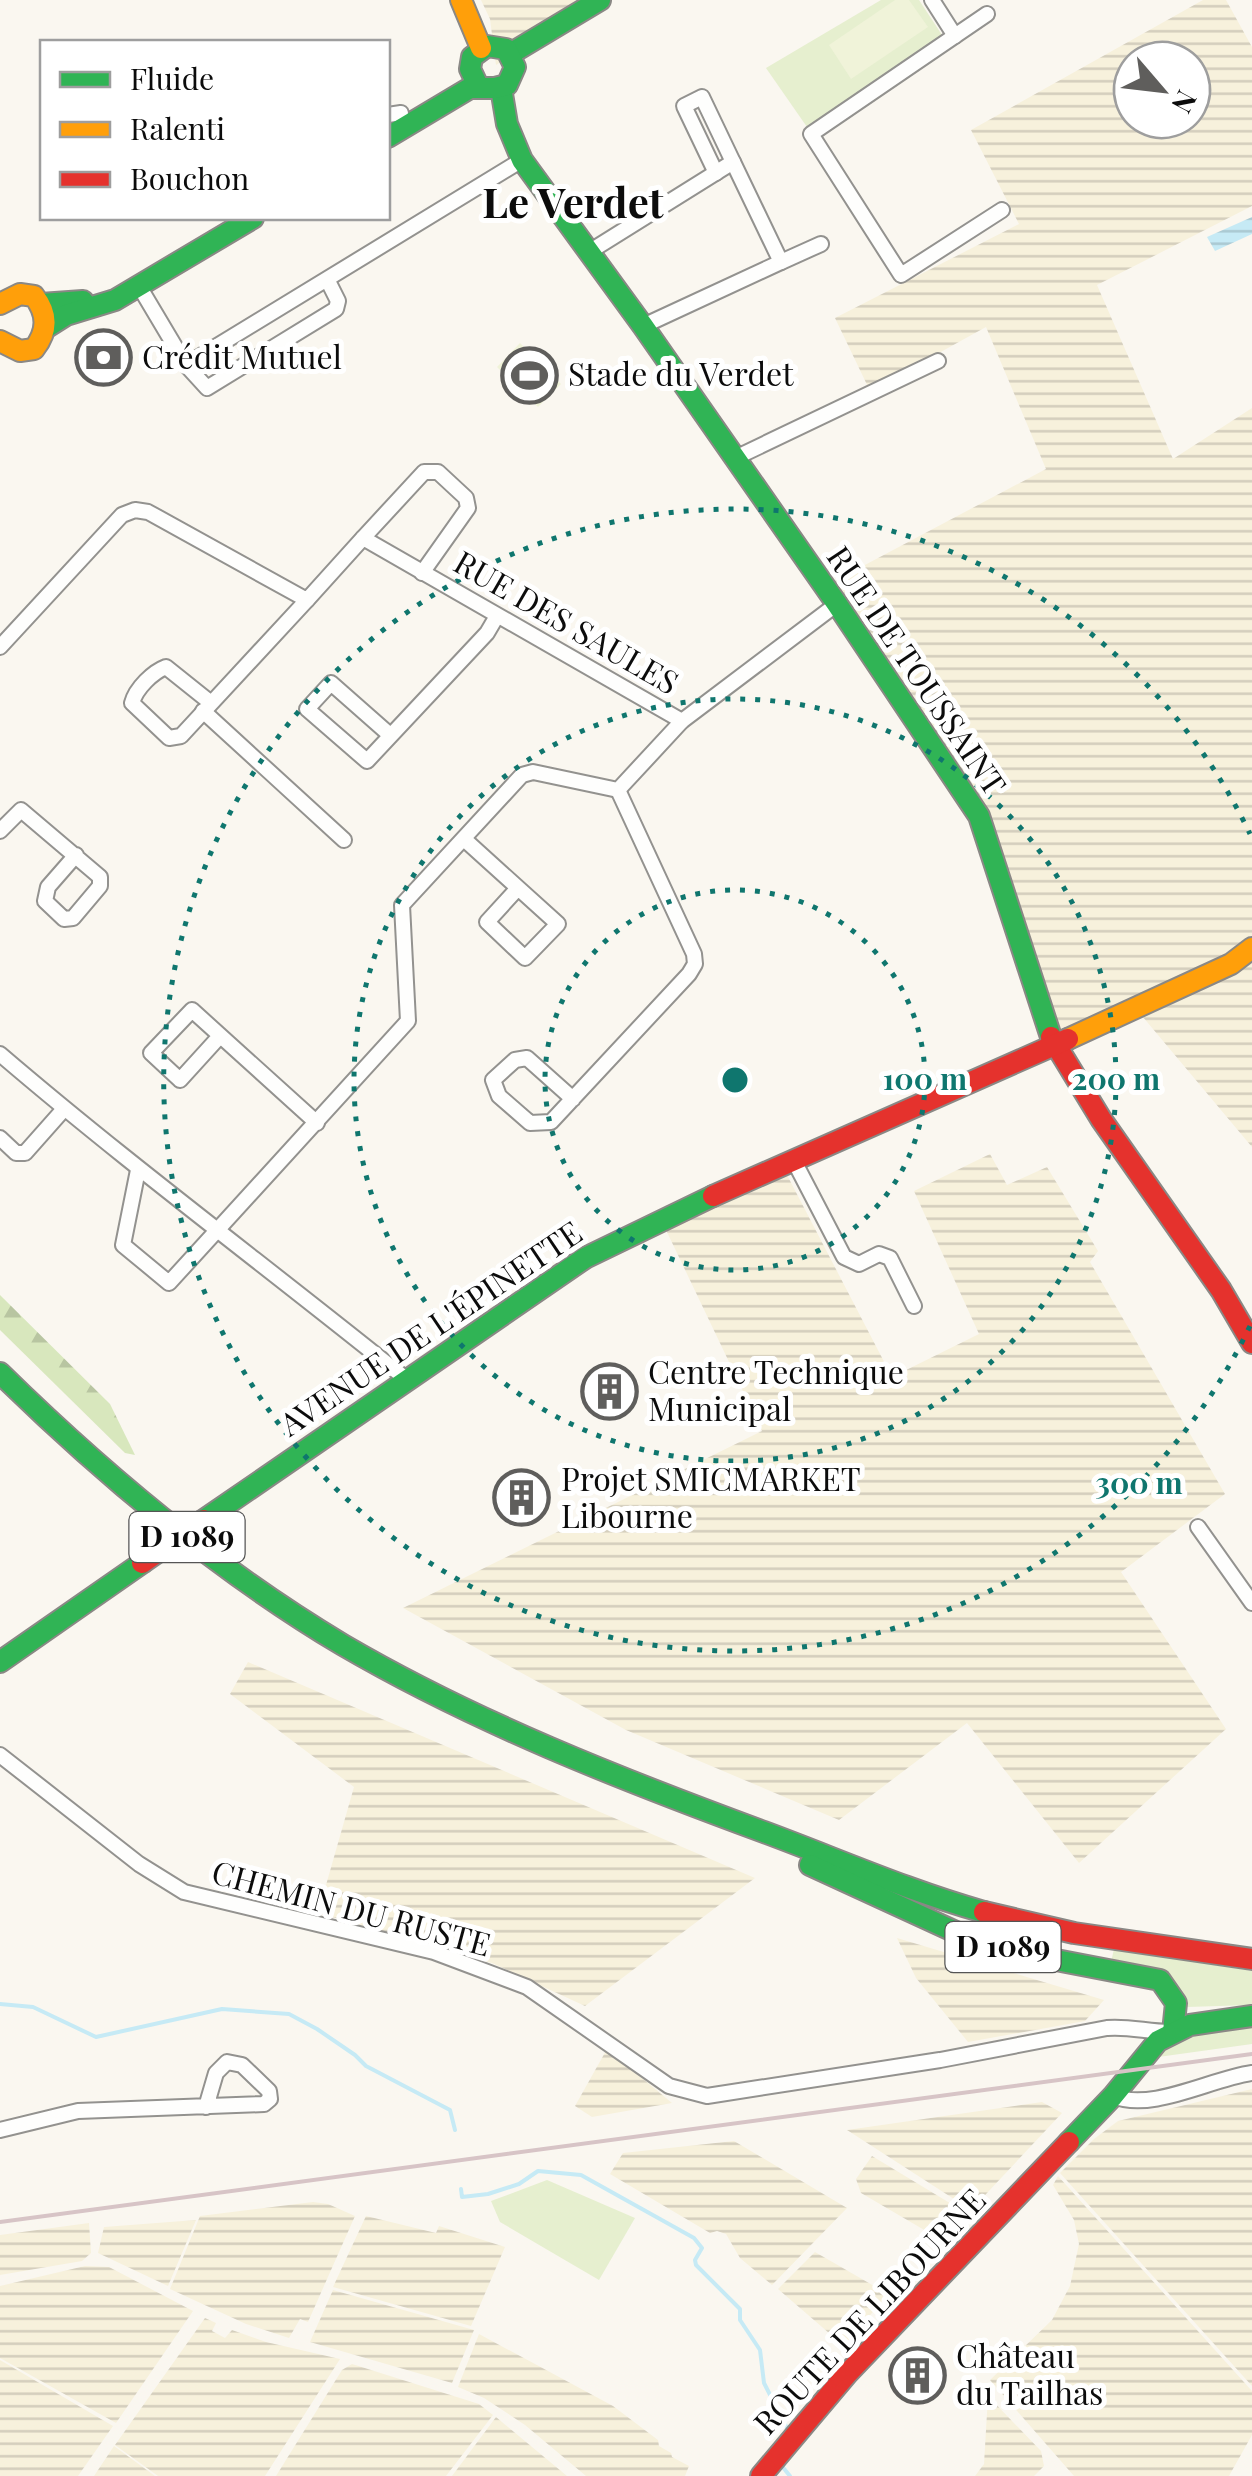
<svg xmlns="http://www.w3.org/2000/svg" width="1252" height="2476" viewBox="0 0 1252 2476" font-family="'Playfair Display',serif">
  <defs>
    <pattern id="farmland-rules" width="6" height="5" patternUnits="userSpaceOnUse" patternTransform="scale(2.5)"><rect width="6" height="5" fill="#f7f1dc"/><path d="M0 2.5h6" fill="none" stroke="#d3cdbc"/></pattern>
    <pattern id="forest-firs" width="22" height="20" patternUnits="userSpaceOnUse" patternTransform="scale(2.5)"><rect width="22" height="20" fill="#d8e7bd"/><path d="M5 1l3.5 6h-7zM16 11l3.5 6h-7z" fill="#b8c5a1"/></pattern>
    <pattern id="water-rules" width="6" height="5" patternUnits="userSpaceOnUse" patternTransform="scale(2.5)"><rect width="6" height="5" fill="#c6eaf5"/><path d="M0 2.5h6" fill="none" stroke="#a9c8d1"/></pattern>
  </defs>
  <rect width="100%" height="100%" fill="#faf7f0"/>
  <g fill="url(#farmland-rules)" fill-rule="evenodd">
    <path d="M481,0h119l-104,65 -6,-46z"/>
    <path d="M1203,0h23l26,47v159l-155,79 76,174 79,-51v739l-120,-143 -74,30 -78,-227 -151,-223 217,-115 -60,-142 -116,64 -35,-73 184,-94 -48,-94zM1132,60h60v60h-60z"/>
    <path d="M990,1154l17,31 40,-18 51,84 -8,11 135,232 -104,78 105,157 -147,134 -112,-140 -128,97 -213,-90 -223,-122 359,-177 -96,-201 120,-57 106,204 87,-43 -65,-143z"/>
    <path d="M248,1662l507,216 -170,128 -93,-43 -174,-50 36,-126 -124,-93z"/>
    <path d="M897,1938l207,62 -19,21 -117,21 -52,-64z"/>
    <path d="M607,2049l65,54 -80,14 -17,-11z"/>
    <path d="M1252,2089v297l-192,-213 34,-34 24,-18z"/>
    <path d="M1042,2102l20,11 -91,97 -124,-80z"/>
    <path d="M734,2141l113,67 -75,77 -32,-27 -14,-24 -9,-3 -7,2 -100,-59 13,-21z"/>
    <path d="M872,2156l91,55 -25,27 -77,-45 -5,-14z"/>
    <path d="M1058,2176l194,215v44l-23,41h-155l-84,-96 62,-60 18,-34 9,-42 -5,-24 -21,-35z"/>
    <path d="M313,2202l15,2 27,12 -47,106 -8,-3 -11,19 -43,-14 -76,-35 30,-73z"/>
    <path d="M366,2216l70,17 3,-7 66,21 -34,79 -138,-39z"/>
    <path d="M196,2220l-28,66 -70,-33 6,-26z"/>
    <path d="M89,2223l2,30 -9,8 -82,14v-40z"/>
    <path d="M815,2252l73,42 -44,52 -66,-57z"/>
    <path d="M85,2266l24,1 84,44 -77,112 -116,-65v-72z"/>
    <path d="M333,2290l141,40 -22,53 -142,-41z"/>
    <path d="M205,2318l11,5 -4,8 13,7 7,-8 34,12 74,17 -75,117h-107l-43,-31z"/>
    <path d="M479,2334l134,72 45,34 1,6 12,7 1,4 17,9 -4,10h-99l-61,-51 -41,-27 -26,-11z"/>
    <path d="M0,2360l113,66 -35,50h-78z"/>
    <path d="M352,2364l127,40 14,11 -47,61h-170l66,-106z"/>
    <path d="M988,2396l53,55 3,15 -10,10h-59l9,-12z"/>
    <path d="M496,2417l71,59h-115z"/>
    <path d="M114,2446l41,30h-61z"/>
  </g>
  <g fill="#e6efcf">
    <path d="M881,0h38l23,35 -135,92 -41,-59z"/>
    <path d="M1114,1949l138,22v34l-65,2 -76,-45z"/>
    <path d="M1252,2022v22l-101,14 31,-25z"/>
    <path d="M547,2180l88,38 -36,62 -99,-58 -9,-21z"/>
  </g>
  <path fill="url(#forest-firs)" d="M0,1295l110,109 25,51 -10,-2 -125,-123z"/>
  <g fill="#f0f3d9">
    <path d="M895,0h14l19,27 -77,52 -22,-34z"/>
    <path d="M520,343l41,41 -23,23 -41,-40z"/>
  </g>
  <path fill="url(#water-rules)" d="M1252,217v17l-37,17 -8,-14z"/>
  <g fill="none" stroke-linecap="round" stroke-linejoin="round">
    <g stroke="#c6eaf5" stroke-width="4">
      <path d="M0,2004l33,3 63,30 126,-28 67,5 28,15 38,26 11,11 84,44 5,20"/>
      <path d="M461,2189l1,8 26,-3 31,-10 19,-13 43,4 113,63 8,10 -7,12 1,5 44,44v11l20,30 4,33 24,47"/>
      <path d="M781,2465l9,11"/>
    </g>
    <defs>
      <g id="street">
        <path d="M932,0l23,36"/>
        <path d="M987,14l-176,120 90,141 101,-65"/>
        <path d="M388,115l13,-2"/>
        <path d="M716,173l-32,-67 18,-9 31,65"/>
        <path d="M589,252l144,-90 48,100 -138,64"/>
        <path d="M781,262l40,-18"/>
        <path d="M139,286l47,79 21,23 129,-79 2,-8 -10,-20"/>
        <path d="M186,365l336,-205"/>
        <path d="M735,458l203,-97"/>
        <path d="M363,538l61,-66h14l28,26 2,10 -46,65"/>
        <path d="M0,647l122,-132 13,-5 13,2 159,88 56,-62 319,183"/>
        <path d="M211,703l-45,-36c-13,5 -30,21 -34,36l37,35 12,-2 126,-136"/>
        <path d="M203,711l141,129"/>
        <path d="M390,735l-59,-52 -24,26 60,52 120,-128 10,-17"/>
        <path d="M0,831l21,-21 79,67v9l-27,32 -9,1 -19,-18 3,-14 28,-32"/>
        <path d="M464,839l94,85 -33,34 -38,-36 31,-34"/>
        <path d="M220,1036l-40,44 -29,-27 41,-43 125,113"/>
        <path d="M0,1054c132,113 271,216 406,325"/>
        <path d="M573,1099l-46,-41 -12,2 -22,20 6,16 31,27 21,-1 138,-148 6,-10 -1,-10 -76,-164"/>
        <path d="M0,1138l16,15h9l39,-44"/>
        <path d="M793,1159l51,98 15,7 20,-10 11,4 24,48"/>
        <path d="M138,1170l-15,75 46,38 239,-262 -6,-116 120,-130 11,-3 85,18 64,-69 155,-117"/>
        <path d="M1198,1527l54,76"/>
        <path d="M0,1755l139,109 45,28 250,60 93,35 142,99 38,10 233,-36 167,-32c22,-2 41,4 63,4"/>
        <path d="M1113,2096c39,16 97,-17 139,-23"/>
        <path d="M0,2130l78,-19 186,-7 6,-5 -1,-8 -27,-26 -15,-3 -11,11 -10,34"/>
      </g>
      <g id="fast">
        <path d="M510,54l90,-54"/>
        <path d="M501,88l6,36 15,36 121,166 194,278 142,212 72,221"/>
        <path d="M388,137l82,-49h25l12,-3 8,-18 -9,-18 -19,-3 -15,11 -2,12 8,17"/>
        <path d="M41,304l42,-3"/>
        <path d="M47,327l19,-12 49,-15 138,-82"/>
        <path d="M0,1373c104,102 217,197 343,272 132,77 277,134 421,187 73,27 145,59 220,80"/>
        <path d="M204,1520l381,-262 128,-62"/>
        <path d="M0,1662l142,-99"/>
        <path d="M810,1865l150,69 96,26 104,20 16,23 -3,29"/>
        <path d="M1069,2142l44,-46 45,-55 32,-16 62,-9"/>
      </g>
      <g id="slow">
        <path d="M461,0l20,48"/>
        <path d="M0,304l20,-10 14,2c14,18 14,35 0,53l-14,2 -20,-10"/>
        <path d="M1068,1039l163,-75 21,-16"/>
      </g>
      <g id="jam">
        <path d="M1051,1037l50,82 120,171 31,53"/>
        <path d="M713,1196l355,-157"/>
        <path d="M984,1912l90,21 178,26"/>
        <path d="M761,2476l86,-102 222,-232"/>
      </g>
    </defs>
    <use href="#street" stroke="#93928f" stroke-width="18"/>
    <use href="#fast" stroke="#8a8885" stroke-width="24"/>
    <use href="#slow" stroke="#8a8885" stroke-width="24"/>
    <use href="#jam" stroke="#8a8885" stroke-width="24"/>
    <use href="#street" stroke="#fefefd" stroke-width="14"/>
    <use href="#fast" stroke="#30b455" stroke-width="20"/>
    <use href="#slow" stroke="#ff9f0a" stroke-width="20"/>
    <use href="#jam" stroke="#e5322d" stroke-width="20"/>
    <path stroke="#d7c4c6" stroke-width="4" d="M0,2222l1252,-168"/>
    <defs>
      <path id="jam-bridge" d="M142,1563l62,-43"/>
    </defs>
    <use href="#jam-bridge" stroke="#8a8885" stroke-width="24" stroke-linecap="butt"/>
    <use href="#jam-bridge" stroke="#e5322d" stroke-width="20"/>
  </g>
  <g fill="none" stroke="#0f766e" stroke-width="5" stroke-dasharray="5 10">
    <circle cx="735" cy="1080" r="190"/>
    <circle cx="735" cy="1080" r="381"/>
    <path d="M1250 1326A571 571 0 1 1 1250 834"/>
  </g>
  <defs>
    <symbol id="bank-ring" viewBox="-11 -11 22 22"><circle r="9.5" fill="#fff" stroke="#5f5e5c" stroke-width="1.5"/><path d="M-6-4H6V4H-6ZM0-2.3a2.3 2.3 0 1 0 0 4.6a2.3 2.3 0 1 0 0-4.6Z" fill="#5f5e5c"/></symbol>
    <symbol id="stadium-ring" viewBox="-11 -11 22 22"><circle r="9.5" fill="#fff" stroke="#5f5e5c" stroke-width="1.5"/><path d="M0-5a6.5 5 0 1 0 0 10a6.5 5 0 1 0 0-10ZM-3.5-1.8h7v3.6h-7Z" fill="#5f5e5c"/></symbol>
    <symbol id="building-ring" viewBox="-11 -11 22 22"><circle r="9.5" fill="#fff" stroke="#5f5e5c" stroke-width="1.5"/><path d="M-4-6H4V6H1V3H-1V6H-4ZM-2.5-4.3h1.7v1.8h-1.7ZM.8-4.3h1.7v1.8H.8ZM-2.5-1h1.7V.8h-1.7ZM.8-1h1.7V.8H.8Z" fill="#5f5e5c"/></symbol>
  </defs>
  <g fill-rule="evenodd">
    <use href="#bank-ring" x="72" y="326" width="63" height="63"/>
    <use href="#stadium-ring" x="498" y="344" width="63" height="63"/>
    <use href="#building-ring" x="578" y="1360" width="63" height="63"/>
    <use href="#building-ring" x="490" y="1466" width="63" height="63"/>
    <use href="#building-ring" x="886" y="2344" width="63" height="63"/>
  </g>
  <g text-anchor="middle" stroke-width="10" stroke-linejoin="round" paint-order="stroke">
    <g fill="#fff" stroke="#555" stroke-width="2.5">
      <rect x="129.5" y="1512" width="115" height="50" rx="8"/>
      <rect x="945.5" y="1922" width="115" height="50" rx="8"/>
    </g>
    <g font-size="30" font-weight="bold" fill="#0c0c0c">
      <text x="187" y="1547">D 1089</text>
      <text x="1003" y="1957">D 1089</text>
    </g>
    <g font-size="32" fill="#0c0c0c" stroke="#fff" text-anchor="start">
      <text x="142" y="369">Crédit Mutuel</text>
      <text x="568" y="386">Stade du Verdet</text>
      <text x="648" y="1384">Centre Technique<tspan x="648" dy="37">Municipal</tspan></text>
      <text x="561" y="1491">Projet SMICMARKET<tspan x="561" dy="37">Libourne</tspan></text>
      <text x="956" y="2368">Château<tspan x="956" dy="37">du Tailhas</tspan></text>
    </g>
    <g font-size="32" fill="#0c0c0c" stroke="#fff">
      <text transform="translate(566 623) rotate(30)" y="11">RUE DES SAULES</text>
      <text transform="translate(916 671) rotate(56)" y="11">RUE DE TOUSSAINT</text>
      <text transform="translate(431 1329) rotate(-34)" y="11">AVENUE DE L'ÉPINETTE</text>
      <text transform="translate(351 1909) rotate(15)" y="11">CHEMIN DU RUSTE</text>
      <text transform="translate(870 2312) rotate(-47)" y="11">ROUTE DE LIBOURNE</text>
    </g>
    <g font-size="42" font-weight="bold" fill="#0c0c0c" stroke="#fff">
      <text x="573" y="218">Le Verdet</text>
    </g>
  </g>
  <circle cx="735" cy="1080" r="15" fill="#0f766e" stroke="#fff" stroke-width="5"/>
  <g font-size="30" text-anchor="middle" font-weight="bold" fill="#0f766e" stroke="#fff" stroke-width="10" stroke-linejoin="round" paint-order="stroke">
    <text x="925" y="1090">100 m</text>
    <text x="1116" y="1090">200 m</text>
    <text x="1139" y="1494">300 m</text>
  </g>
  <rect x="40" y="40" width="350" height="180" fill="#ffffff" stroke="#9e9e9e" stroke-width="2.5"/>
  <rect x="60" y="72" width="50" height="15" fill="#30b455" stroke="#9e9e9e" stroke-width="2.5"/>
  <text x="130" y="90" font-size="30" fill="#0c0c0c">Fluide</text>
  <rect x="60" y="122" width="50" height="15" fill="#ff9f0a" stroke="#9e9e9e" stroke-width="2.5"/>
  <text x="130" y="140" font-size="30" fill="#0c0c0c">Ralenti</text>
  <rect x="60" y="172" width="50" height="15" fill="#e5322d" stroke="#9e9e9e" stroke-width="2.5"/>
  <text x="130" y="190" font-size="30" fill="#0c0c0c">Bouchon</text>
  <g transform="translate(1162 90) rotate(118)"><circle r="48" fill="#ffffff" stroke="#9e9e9e" stroke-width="2.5"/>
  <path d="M0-8L18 38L0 25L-18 38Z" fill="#5f5e5c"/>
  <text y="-15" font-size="28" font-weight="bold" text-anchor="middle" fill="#0c0c0c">N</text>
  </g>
</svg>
